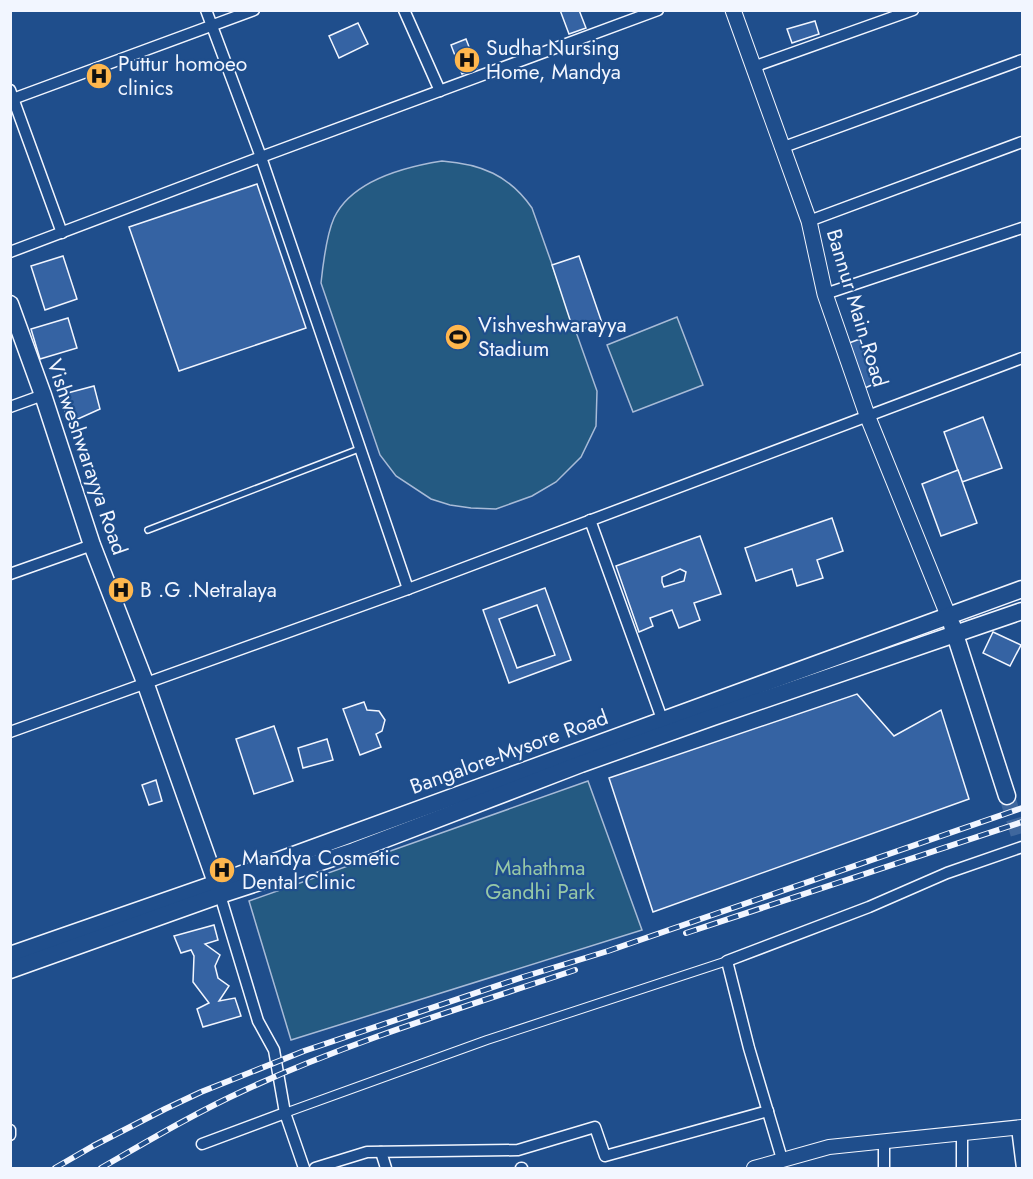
<svg xmlns="http://www.w3.org/2000/svg" width="1033" height="1179" viewBox="0 0 1033 1179" font-family="Jost,sans-serif">
  <rect width="100%" height="100%" fill="#1f4e8c"/>
  <g fill="#245a82" stroke="#a8bbd7" stroke-width="1.5">
    <path d="M442,161c39,3 67,14 90,47l65,183 -1,35 -15,31 -25,25 -24,14 -36,13 -25,-1 -21,-3 -19,-6 -35,-23 -16,-21 -59,-172c2,-19 5,-47 13,-65 18,-38 70,-51 108,-57z"/>
    <path d="M677,317l26,68 -70,27 -26,-67z"/>
    <path d="M588,781l54,149 -351,110 -42,-139z"/>
  </g>
  <g fill="#3563a3" stroke="#f2f6ff" stroke-width="1.5" fill-rule="evenodd">
    <path d="M560,10h19l7,18 -17,6z"/>
    <path d="M815,21l4,13 -27,9 -5,-14z"/>
    <path d="M358,23l10,21 -29,14 -10,-22z"/>
    <path d="M466,39l11,29 -15,6 -11,-29z"/>
    <path d="M257,184l49,144 -127,43 -50,-144z"/>
    <path d="M63,256l14,43 -32,11 -14,-44z"/>
    <path d="M579,256l23,67 -28,9 -22,-67z"/>
    <path d="M68,318l9,30 -37,11 -9,-30z"/>
    <path d="M860,339l16,44 -11,5 -16,-45z"/>
    <path d="M94,386l6,23 -31,14 -9,-28z"/>
    <path d="M983,417l19,51 -40,14 -18,-50z"/>
    <path d="M958,470l19,53 -36,13 -19,-52z"/>
    <path d="M832,518l11,33 -26,9 6,18 -26,8 -5,-17 -36,12 -11,-33z"/>
    <path d="M700,536l21,58 -27,9 6,17 -21,8 -7,-18 -22,8 3,8 -14,6 -23,-66zM680,569l6,3 -2,9 -20,6 -2,-5v-5z"/>
    <path d="M545,588l26,72 -62,23 -26,-73zM537,605l18,50 -38,13 -18,-49z"/>
    <path d="M993,632l28,13 -11,21 -27,-13z"/>
    <path d="M857,694l37,42 47,-26 28,89 -316,113 -44,-134z"/>
    <path d="M364,702l3,8 12,1 6,9 -3,11 -6,3 5,13 -21,8 -17,-46z"/>
    <path d="M274,726l19,55 -39,13 -18,-55z"/>
    <path d="M327,739l6,21 -30,8 -5,-20z"/>
    <path d="M156,780l6,21 -13,4 -7,-20z"/>
    <path d="M214,925l4,15 -13,4 15,11 -5,11 3,12 11,8 -10,15 16,-3 6,18 -38,11 -6,-18 12,-6 -16,-21 1,-26 -3,-6 -10,3 -7,-17z"/>
  </g>
  <g fill="none" stroke-linecap="round" stroke-linejoin="round">
    <path stroke="#3f679d" stroke-width="16" stroke-dasharray="16 8" stroke-linecap="butt" d="M1007,796l15,50"/>
    <defs>
      <path id="service" d="M148,530l211,-81"/>
      <path id="pedestrian" d="M285,1113l202,-73 240,-79"/>
      <g id="minor">
        <path d="M206,10l55,147 147,432"/>
        <path d="M404,10l36,81"/>
        <path d="M753,67l160,-57"/>
        <path d="M10,90l52,143"/>
        <path d="M10,100l244,-90"/>
        <path d="M781,148l241,-88"/>
        <path d="M809,221l213,-79"/>
        <path d="M10,252l251,-95 397,-147"/>
        <path d="M825,294l197,-66"/>
        <path d="M10,407l33,-12"/>
        <path d="M590,520l72,199"/>
        <path d="M10,574l82,-29"/>
        <path d="M10,732l398,-143 614,-231"/>
        <path d="M220,895l38,126 16,29 11,63 19,55"/>
        <path d="M1017,1128l5,40"/>
        <path d="M10,1130v5"/>
        <path d="M884,1141v27"/>
        <path d="M202,1144l83,-31"/>
        <path d="M381,1152l5,16"/>
        <path d="M782,1159l-33,-111 -22,-87 142,-54 78,-34 75,-26"/>
        <path d="M315,1168l52,-16 151,-2 77,-23 10,29 163,-45"/>
        <path d="M521,1168h1"/>
        <path d="M962,1168v-35"/>
      </g>
      <path id="tertiary" d="M754,1168l75,-21 193,-20"/>
      <path id="secondary" d="M733,10l76,211 16,73 42,121 81,200"/>
      <g id="primary">
        <path d="M10,304l33,91 49,150 53,137 74,209"/>
        <path d="M952,625l55,171"/>
        <path d="M10,955l207,-72 805,-294"/>
        <path d="M10,970l210,-75 134,-44 227,-87 132,-47 309,-106"/>
      </g>
    </defs>
    <use href="#service" stroke="#f2f6ff" stroke-width="8"/>
    <use href="#pedestrian" stroke="#f2f6ff" stroke-width="10"/>
    <use href="#minor" stroke="#f2f6ff" stroke-width="13"/>
    <use href="#tertiary" stroke="#f2f6ff" stroke-width="16"/>
    <use href="#secondary" stroke="#f2f6ff" stroke-width="17"/>
    <use href="#primary" stroke="#f2f6ff" stroke-width="19"/>
    <use href="#service" stroke="#1f4e8c" stroke-width="5"/>
    <use href="#pedestrian" stroke="#1f4e8c" stroke-width="8"/>
    <use href="#minor" stroke="#1f4e8c" stroke-width="10"/>
    <use href="#tertiary" stroke="#1f4e8c" stroke-width="14"/>
    <use href="#secondary" stroke="#1f4e8c" stroke-width="15"/>
    <use href="#primary" stroke="#1f4e8c" stroke-width="16"/>
    <defs>
      <g id="rail">
        <path d="M686,933l336,-111"/>
        <path d="M55,1168l38,-22 72,-37 36,-17 103,-41 219,-74 85,-26 414,-143"/>
        <path d="M101,1168c47,-27 94,-55 144,-78 106,-49 220,-83 330,-120"/>
      </g>
    </defs>
    <use href="#rail" stroke="#f2f6ff" stroke-width="6"/>
    <use href="#rail" stroke="#1f4e8c" stroke-width="4" stroke-dasharray="11" stroke-linecap="butt"/>
  </g>
  <defs>
    <symbol id="hospital-disc" viewBox="-11 -11 22 22"><circle r="9.5" fill="#ffb74d" stroke="#1f4e8c"/><path d="M-5-5h3v3.5h4V-5h3V5h-3V1.5h-4V5h-3Z" fill="#111"/></symbol>
    <symbol id="stadium-disc" viewBox="-11 -11 22 22"><circle r="9.5" fill="#ffb74d" stroke="#1f4e8c"/><path d="M0-5a6.5 5 0 1 0 0 10a6.5 5 0 1 0 0-10ZM-3.5-1.8h7v3.6h-7Z" fill="#111"/></symbol>
  </defs>
  <g fill-rule="evenodd">
    <use href="#hospital-disc" x="452" y="45" width="30" height="30"/>
    <use href="#hospital-disc" x="84" y="61" width="30" height="30"/>
    <use href="#stadium-disc" x="443" y="322" width="30" height="30"/>
    <use href="#hospital-disc" x="106" y="575" width="30" height="30"/>
    <use href="#hospital-disc" x="207" y="855" width="30" height="30"/>
  </g>
  <g text-anchor="middle" stroke-width="4.5" stroke-linejoin="round" paint-order="stroke">
    <g font-size="21" fill="#f2f6ff" stroke="#1f4e8c" text-anchor="start">
      <text x="486" y="55">Sudha Nursing<tspan x="486" dy="24">Home, Mandya</tspan></text>
      <text x="118" y="71">Puttur homoeo<tspan x="118" dy="24">clinics</tspan></text>
      <text x="478" y="332">Vishveshwarayya<tspan x="478" dy="24">Stadium</tspan></text>
      <text x="140" y="597">B .G .Netralaya</text>
      <text x="242" y="865">Mandya Cosmetic<tspan x="242" dy="24">Dental Clinic</tspan></text>
    </g>
    <g font-size="21" fill="#f2f6ff" stroke="#1f4e8c">
      <text transform="translate(857 308) rotate(73)" y="7">Bannur Main Road</text>
      <text transform="translate(87 457) rotate(71)" y="7">Vishweshwarayya Road</text>
      <text transform="translate(509 752) rotate(-20)" y="7">Bangalore-Mysore Road</text>
    </g>
    <g font-size="21" fill="#97c8a6" stroke="#1f4e8c">
      <text x="540" y="875">Mahathma<tspan x="540" dy="24">Gandhi Park</tspan></text>
    </g>
  </g>
  <rect width="1033" height="1179" fill="none" stroke="#f2f6ff" stroke-width="24"/>
</svg>
